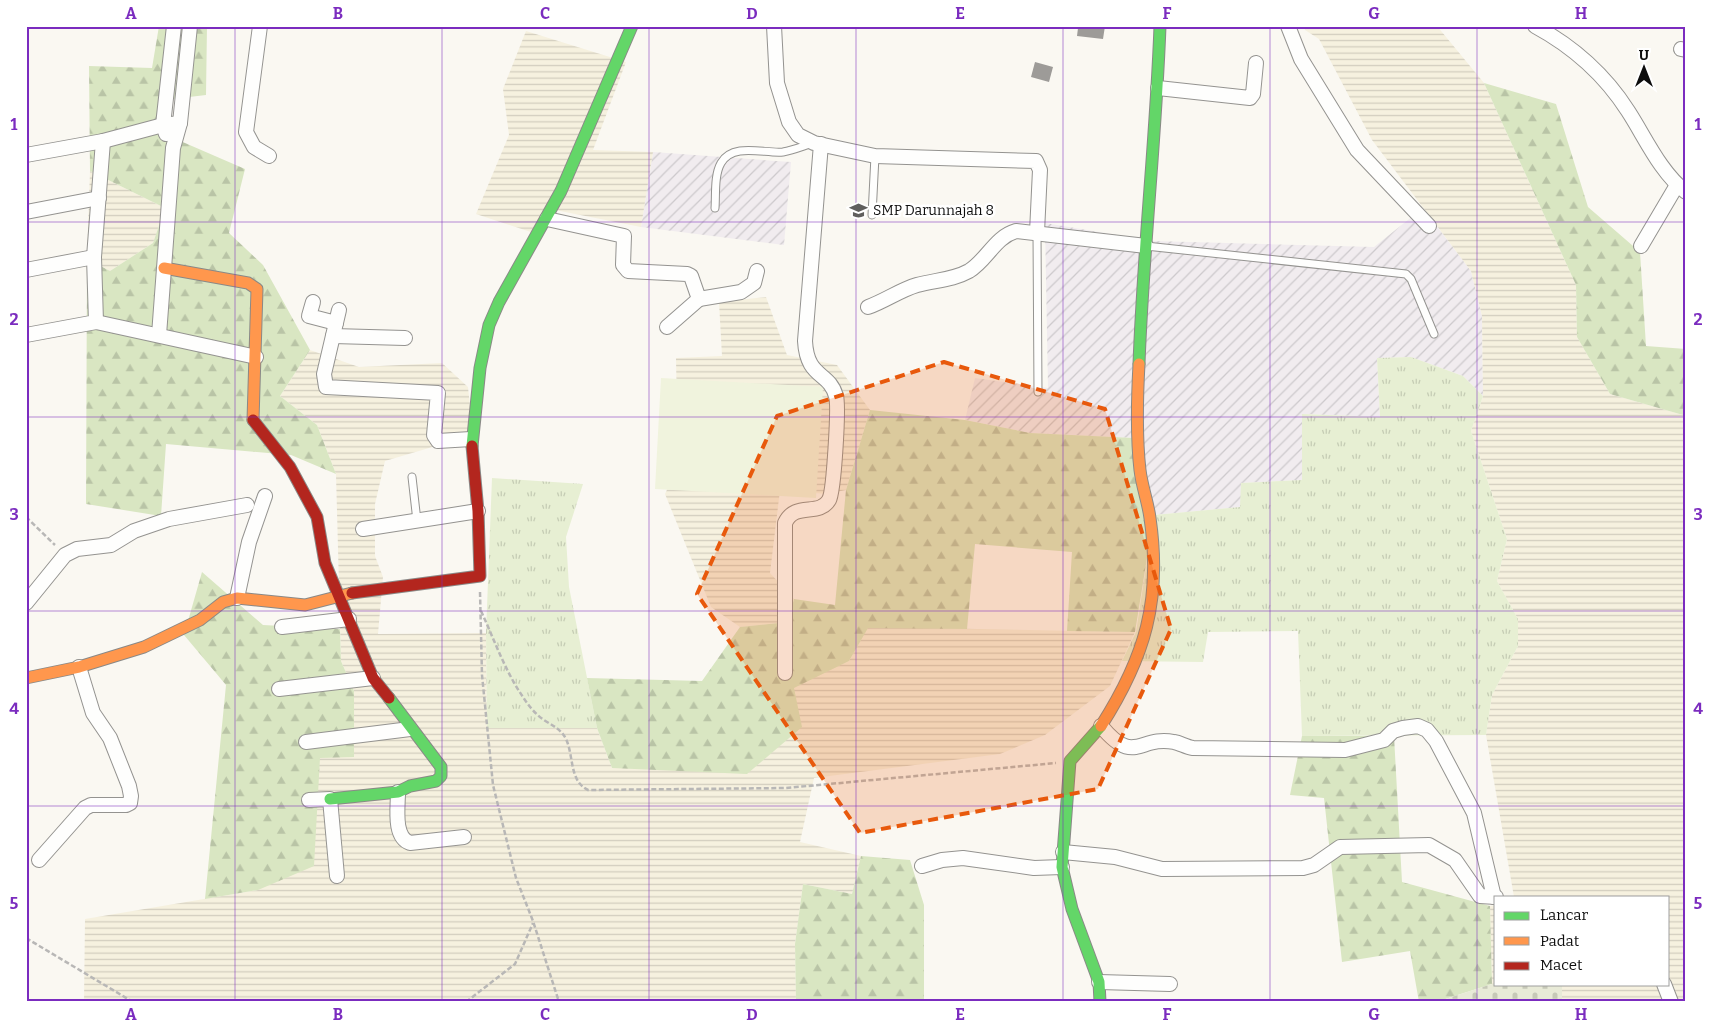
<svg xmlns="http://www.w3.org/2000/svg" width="1712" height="1028" viewBox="0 0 1712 1028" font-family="Bitter,serif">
  <defs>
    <pattern id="industrial-furrows" width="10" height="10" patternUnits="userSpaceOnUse" patternTransform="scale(1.25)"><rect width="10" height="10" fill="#f1ecef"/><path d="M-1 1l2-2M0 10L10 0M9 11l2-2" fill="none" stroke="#cdc9cc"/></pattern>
    <pattern id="farmland-rules" width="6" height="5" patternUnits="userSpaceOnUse" patternTransform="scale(1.25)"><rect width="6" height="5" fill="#f6f1df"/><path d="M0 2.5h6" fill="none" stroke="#d2cdbe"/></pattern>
    <pattern id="grass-tufts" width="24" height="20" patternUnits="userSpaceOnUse" patternTransform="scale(1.25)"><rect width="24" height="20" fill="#e7efd3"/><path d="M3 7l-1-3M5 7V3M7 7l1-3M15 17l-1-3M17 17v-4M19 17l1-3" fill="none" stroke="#c5ccb4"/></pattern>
    <pattern id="forest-firs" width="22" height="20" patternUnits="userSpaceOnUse" patternTransform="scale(1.25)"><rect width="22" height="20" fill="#d9e6c2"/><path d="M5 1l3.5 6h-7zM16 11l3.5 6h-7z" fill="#b9c4a6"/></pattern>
    <pattern id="cemetery-stones" width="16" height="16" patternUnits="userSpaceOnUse" patternTransform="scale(1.25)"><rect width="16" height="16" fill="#e8ead7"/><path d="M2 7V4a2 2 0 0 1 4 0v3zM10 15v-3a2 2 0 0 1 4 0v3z" fill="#c6c8b7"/></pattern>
  </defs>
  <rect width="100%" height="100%" fill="#faf8f2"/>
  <g fill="url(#industrial-furrows)">
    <path d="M653,152l138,10 -7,83 -143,-18z"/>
    <path d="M1423,208l48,63 11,45 1,80 -20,-20 -52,-19 -34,1 3,59 -78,-3v66l-61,3v24l-87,8 -20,-77 -104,-5 -65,-13 10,-42 73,10 -3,-165 108,18 221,6z"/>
  </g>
  <g fill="url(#farmland-rules)">
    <path d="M1304,26h133l47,57 92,202 1,52 33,57 73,21 3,11v576h-124v-18h106v-87h-154l-28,-162 6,-40 26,-49v-27l-21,-38 10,-42 -36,-108 12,-35 -1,-80 -11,-45 -99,-131 -53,-101 -14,-9z"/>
    <path d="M526,31l100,31 -33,88 60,2 -12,75 -86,-17 -12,26 -67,-22 33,-79 -6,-46z"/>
    <path d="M90,171l75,37 -12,35 -43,28 -23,-12z"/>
    <path d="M766,297l21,58 50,10 33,45 -24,80 -20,4 -46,-4 -10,83 24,26 -6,23 -48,5 -29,-20 -46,-113 13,-28 -2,-108 46,-2 -3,-54z"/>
    <path d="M310,350l49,17 83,-4 26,24 5,48 -88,26 -10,43v52l8,21 -5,57 108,-1 1,95h110l15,40 237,-107 19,-34 267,5 -25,54 -65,49 -45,19 -186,24 -14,64 61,14 -9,38 -49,-10 -8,60 1,58h-712l1,-83 173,-29 62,-133h34v-66l-13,-30 -5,-187 -19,-49 -37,-29z"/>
    <path d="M1496,905v79h-4l-2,-78z"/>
  </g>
  <g fill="url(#grass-tufts)">
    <path d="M1411,357l52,19 20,20 -12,35 36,108 -10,42 21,38v27l-26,49 -6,40 -184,1 -4,-105 -90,1 -5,30 -81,-1 14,-29 18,-117 86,-8 1,-24 61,-3v-66l78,3 -3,-59z"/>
    <path d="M492,478l91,6 -17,53 3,50 28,141h-110l-1,-95z"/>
  </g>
  <g fill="url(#forest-firs)">
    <path d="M159,26h48l-1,69 -42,5 -9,30 90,39 -16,64 34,32 47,85 -30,46 37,29 19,49 -45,-19 -125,-11 -5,72 -75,-12 1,-245 23,12 43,-28 12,-35 -75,-37 -1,-105 63,2z"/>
    <path d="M1484,83l72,21 32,103 52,45 6,94 40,3v77l-3,-11 -73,-21 -33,-57 -1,-52z"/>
    <path d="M870,410l95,10 65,13 104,5 20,77 -19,117 -68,-1 5,-79 -97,-8 -8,85 -99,-1 -19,33 -55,27 8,39 -55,47 -135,-6 -15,-40 -10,-50 115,3 38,-54 48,-5 6,-23 41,6 11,-115z"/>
    <path d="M202,572l61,53 77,4 1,32 13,30v66l-34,1 -6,108 -56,24 -53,9 21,-214 -42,-50z"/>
    <path d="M1302,736h92l8,146 88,24 2,78 -56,18h-17l-9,-51 -68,11 -18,-164 -34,-3z"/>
    <path d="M861,856l49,4 14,45v97h-128l-1,-58 8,-60 49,10z"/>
  </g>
  <path fill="url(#cemetery-stones)" d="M1492,984h70v18h-126z"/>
  <path fill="#f0f3dd" d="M661,378l162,9 -7,111 -161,-9z"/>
  <g fill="#9d9b98">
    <path d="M1073,26h32l-2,13 -26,-3 1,-8z"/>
    <path d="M1035,62l18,5 -4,15 -18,-5z"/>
  </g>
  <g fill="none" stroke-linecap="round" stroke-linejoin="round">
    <defs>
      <g id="lane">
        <path d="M715,208c1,-13 -1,-33 6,-45 12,-21 44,-9 62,-11 11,-2 20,-6 30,-9"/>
        <path d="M872,215l3,-59"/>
        <path d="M1037,233l1,159"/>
        <path d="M1146,246l260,28 5,5 23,55"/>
        <path d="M412,477l5,44"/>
      </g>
      <g id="street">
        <path d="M260,26l-14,106 8,15 15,9"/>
        <path d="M774,26l3,57 12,39 9,13 16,8 61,13 161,5 4,9 -3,62"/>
        <path d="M1288,26l13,33 56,91 72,76"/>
        <path d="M1535,26c37,20 70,49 93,85 17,26 32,61 58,81"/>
        <path d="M1681,49l5,1"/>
        <path d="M1158,88l92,10 3,-4 3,-31"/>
        <path d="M166,134l-3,-9 11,-99"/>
        <path d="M26,155l77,-14 60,-16 17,-2"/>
        <path d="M26,212l73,-14"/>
        <path d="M547,219l77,17 -1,29 5,6 59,3 4,2 8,23 -32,28"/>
        <path d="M1641,246l36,-61"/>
        <path d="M26,270l68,-13"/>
        <path d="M699,299l42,-7 13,-9 3,-12"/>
        <path d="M313,302l-4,14 27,7"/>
        <path d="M868,307c17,-6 32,-17 49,-22 18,-5 36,-5 52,-14 18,-11 26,-34 47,-40l130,15"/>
        <path d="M339,310l-15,64 2,13 112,6 -4,42 4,6 33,-2"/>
        <path d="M96,322l160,35"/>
        <path d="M26,335l70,-13 -2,-65 9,-116"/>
        <path d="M159,335l14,-187 7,-25 10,-97"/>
        <path d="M333,336l72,2"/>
        <path d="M363,529l115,-18"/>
        <path d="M237,598l12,-56 16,-46"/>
        <path d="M26,603l39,-48 12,-6 34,-4 23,-14 35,-12 78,-14"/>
        <path d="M282,627l67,-8"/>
        <path d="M785,673v-150c10,-22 34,-6 44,-23 5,-9 10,-94 7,-104 -7,-25 -29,-17 -31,-55l16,-197"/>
        <path d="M279,689l94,-11"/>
        <path d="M1101,726c34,41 38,9 73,16 6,1 12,5 19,6l152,2 39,-10 9,-9 10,-3 15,-2 9,4 9,11 38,72 20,84"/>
        <path d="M306,742l104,-13"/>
        <path d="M398,792c0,15 -5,45 12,51l54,-6"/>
        <path d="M309,800l21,-1 7,77"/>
        <path d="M1063,852l52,5 47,12 141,-1 11,-3 26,-18 89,-2 26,15 25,36 16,1"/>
        <path d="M39,860l46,-52 6,-3h35l4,-2 1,-7 -2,-10 -19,-48 -17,-25 -14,-46"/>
        <path d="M922,866l20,-6 21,-2 71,10 28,-1"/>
        <path d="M1099,982l71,2"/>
        <path d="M1664,984l7,18"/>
      </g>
      <g id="fast">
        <path d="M1139,364c4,-113 17,-225 21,-338"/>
        <path d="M472,446l8,-78 9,-43 10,-23 62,-111 71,-165"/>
        <path d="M330,799l68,-7 12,-6 26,-5 5,-5v-9l-52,-69"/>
        <path d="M1100,1002l-1,-20 -27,-73 -10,-42 8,-106 31,-35"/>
      </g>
      <g id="slow">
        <path d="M164,268l84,15 9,6 -4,131"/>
        <path d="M26,678l53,-11 65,-20 56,-27 23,-18 14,-4 68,7 47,-12"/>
        <path d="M1101,726c44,-69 61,-126 49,-208 -2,-16 -8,-31 -10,-48 -4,-35 -3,-70 -1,-106"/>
      </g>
      <g id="jam">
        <path d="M253,420l37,47 27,50 8,46 48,115 16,20"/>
        <path d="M352,593l128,-17 -2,-65 -6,-65"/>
      </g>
    </defs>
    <use href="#lane" stroke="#949390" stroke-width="9"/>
    <use href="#street" stroke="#949390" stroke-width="16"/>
    <use href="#fast" stroke="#8a8987" stroke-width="13"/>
    <use href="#slow" stroke="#8a8987" stroke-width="13"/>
    <use href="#jam" stroke="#8a8987" stroke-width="13"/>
    <g stroke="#b8b7b6" stroke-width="2.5" stroke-dasharray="5 2.5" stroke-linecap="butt">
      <path d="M26,517l29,28"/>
      <path d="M480,592l2,83 11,110 23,93 17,43 26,81"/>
      <path d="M481,611c13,28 24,60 42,86 5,8 13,18 21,23 9,6 17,9 22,19 8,17 3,42 22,51l198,-2 270,-25"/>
      <path d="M26,938l107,64"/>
      <path d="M466,1002l49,-38 18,-41"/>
    </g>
    <use href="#lane" stroke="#fefefd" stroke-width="7"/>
    <use href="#street" stroke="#fefefd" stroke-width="14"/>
    <use href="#fast" stroke="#63d668" stroke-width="11"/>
    <use href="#slow" stroke="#ff974d" stroke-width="11"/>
    <use href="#jam" stroke="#b3261e" stroke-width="11"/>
  </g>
  <path fill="#e8590c" fill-opacity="0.2" stroke="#e8590c" stroke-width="4" stroke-dasharray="10 6" stroke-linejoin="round" d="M944,362l161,47 66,220 -73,160 -238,44 -163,-239 80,-178z"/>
  <path fill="none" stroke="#7b2cbf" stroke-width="1" stroke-opacity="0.55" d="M235,26v976M442,26v976M649,26v976M856,26v976M1063,26v976M1270,26v976M1477,26v976M26,222h1660M26,417h1660M26,611h1660M26,806h1660"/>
  <defs>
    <symbol id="school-bare" viewBox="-9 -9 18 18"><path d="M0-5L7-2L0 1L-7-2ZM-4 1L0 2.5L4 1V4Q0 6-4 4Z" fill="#605f5d" stroke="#fff" stroke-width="2.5" paint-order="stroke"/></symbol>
  </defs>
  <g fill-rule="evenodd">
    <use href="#school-bare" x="846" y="198" width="25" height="25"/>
  </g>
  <g text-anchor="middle" stroke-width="5" stroke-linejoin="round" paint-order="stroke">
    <g font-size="14" fill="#0d0d0d" stroke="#fff" text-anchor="start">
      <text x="873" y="215">SMP Darunnajah 8</text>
    </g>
  </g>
  <rect width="1712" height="1028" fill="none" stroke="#ffffff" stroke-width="55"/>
  <rect x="1494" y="896" width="175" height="90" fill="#ffffff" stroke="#9e9e9e"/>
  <rect x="1504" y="912" width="25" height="8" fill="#63d668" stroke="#9e9e9e"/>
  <text x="1540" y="920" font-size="15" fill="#0d0d0d">Lancar</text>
  <rect x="1504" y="937" width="25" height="8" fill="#ff974d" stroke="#9e9e9e"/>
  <text x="1540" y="946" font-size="15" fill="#0d0d0d">Padat</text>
  <rect x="1504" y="962" width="25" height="8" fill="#b3261e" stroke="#9e9e9e"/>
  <text x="1540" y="970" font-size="15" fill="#0d0d0d">Macet</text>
  <g transform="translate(1644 68)" stroke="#ffffff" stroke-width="4" paint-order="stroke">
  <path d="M0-4L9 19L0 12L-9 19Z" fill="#0d0d0d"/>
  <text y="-8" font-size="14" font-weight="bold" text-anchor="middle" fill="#0d0d0d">U</text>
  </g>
  <rect x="28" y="28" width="1656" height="972" fill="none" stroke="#7b2cbf" stroke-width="2"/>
  <g font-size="16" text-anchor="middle" font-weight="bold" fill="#7b2cbf">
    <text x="131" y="19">A</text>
    <text x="338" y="19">B</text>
    <text x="545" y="19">C</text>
    <text x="752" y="19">D</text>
    <text x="960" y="19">E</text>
    <text x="1167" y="19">F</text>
    <text x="1374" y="19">G</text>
    <text x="1581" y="19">H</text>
    <text x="14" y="130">1</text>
    <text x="1698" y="130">1</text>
    <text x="14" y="325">2</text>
    <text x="1698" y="325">2</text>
    <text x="14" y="520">3</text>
    <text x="1698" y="520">3</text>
    <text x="14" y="714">4</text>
    <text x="1698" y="714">4</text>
    <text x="14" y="909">5</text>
    <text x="1698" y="909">5</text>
    <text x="131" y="1020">A</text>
    <text x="338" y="1020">B</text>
    <text x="545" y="1020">C</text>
    <text x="752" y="1020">D</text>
    <text x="960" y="1020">E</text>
    <text x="1167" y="1020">F</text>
    <text x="1374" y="1020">G</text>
    <text x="1581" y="1020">H</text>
  </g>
</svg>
